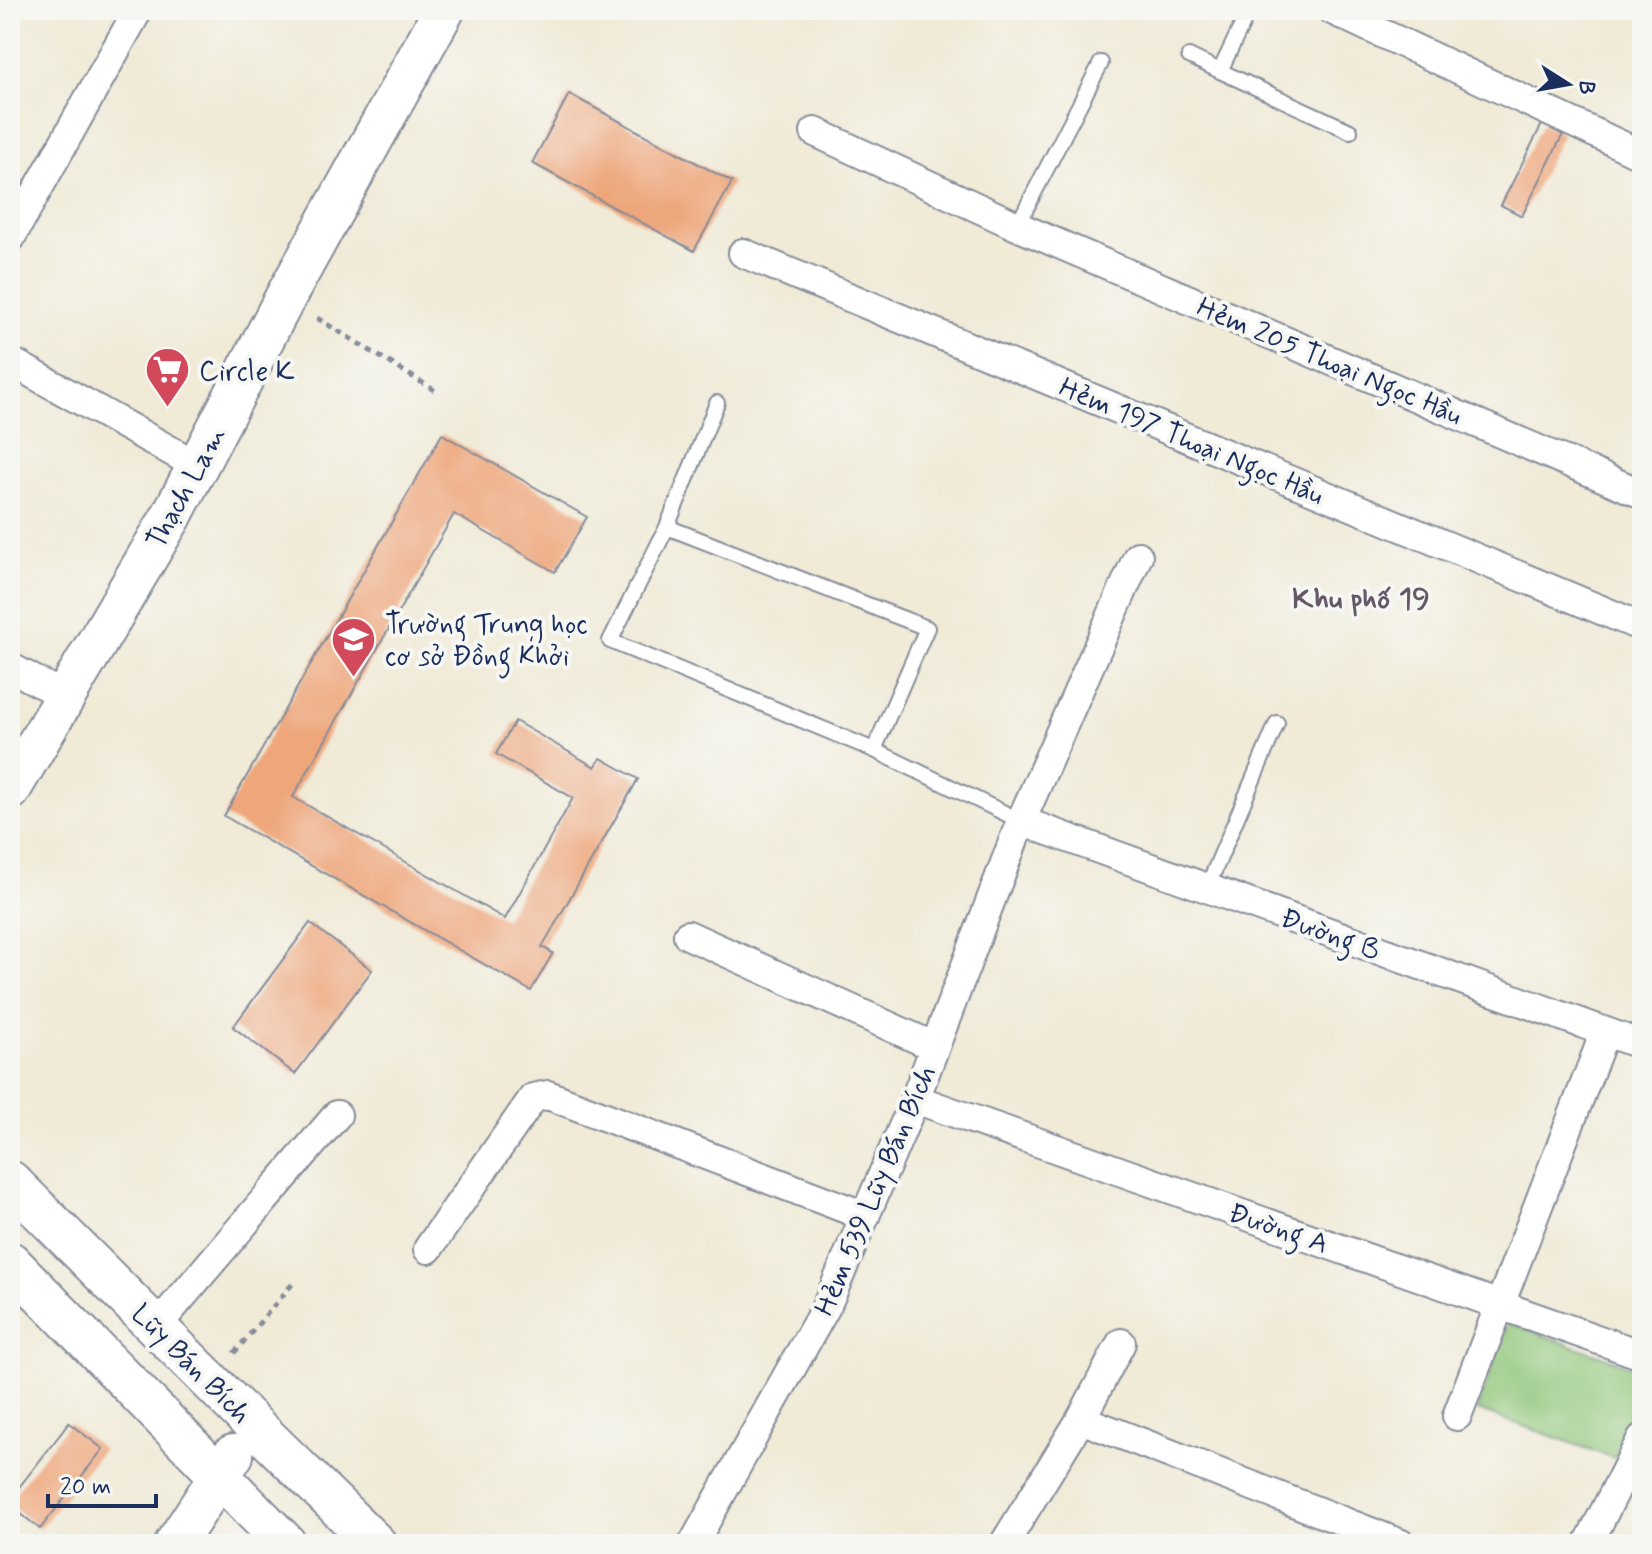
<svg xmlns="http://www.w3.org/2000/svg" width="1652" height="1554" viewBox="0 0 1652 1554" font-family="Mynerve,sans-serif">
  <rect width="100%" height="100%" fill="#f6f6f2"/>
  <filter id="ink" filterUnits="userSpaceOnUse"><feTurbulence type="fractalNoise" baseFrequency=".0125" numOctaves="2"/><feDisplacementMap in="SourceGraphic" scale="16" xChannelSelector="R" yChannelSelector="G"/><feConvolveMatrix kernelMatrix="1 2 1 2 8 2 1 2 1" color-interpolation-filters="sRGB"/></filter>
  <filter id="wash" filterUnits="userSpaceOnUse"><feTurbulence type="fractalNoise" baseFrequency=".006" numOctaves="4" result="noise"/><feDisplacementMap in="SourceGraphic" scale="32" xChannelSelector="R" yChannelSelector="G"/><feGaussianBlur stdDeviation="1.8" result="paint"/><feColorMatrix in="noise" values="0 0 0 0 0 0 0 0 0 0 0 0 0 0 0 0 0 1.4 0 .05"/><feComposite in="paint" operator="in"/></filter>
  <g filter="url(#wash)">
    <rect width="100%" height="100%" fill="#f0ead6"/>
    <path fill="#90c679" stroke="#567a6c" stroke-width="2" d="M1508,1323l134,47v36l-28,52 -137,-48z"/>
    <g id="blocks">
      <g fill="#eea67a">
        <path d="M569,94l163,88 -38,69 -162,-88z"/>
        <path d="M1542,124l21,10 -41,82 -21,-11z"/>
        <path d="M442,434l145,83 -32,55 -101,-58 -161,283 212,122 68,-121 -77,-44 19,-33 80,46 6,-9 37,21 -96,168 11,6 -22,38 -307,-175z"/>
        <path d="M310,923l62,47 -77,104 -62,-47z"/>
        <path d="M69,1423l34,26 -63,80 -30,-24v-6z"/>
      </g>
    </g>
  </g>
  <g filter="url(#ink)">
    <use href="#blocks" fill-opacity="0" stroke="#868c9a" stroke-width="2"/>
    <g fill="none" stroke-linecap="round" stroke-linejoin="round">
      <defs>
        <g id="lane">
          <path d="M1249,10l-29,61 130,60"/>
          <path d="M1189,56l31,15"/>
          <path d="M1017,226l84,-163"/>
          <path d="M667,527l-57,114 264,109 53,-122 -260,-101 50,-124"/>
          <path d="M874,750l147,71"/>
          <path d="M1207,888l70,-165"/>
        </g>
        <g id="street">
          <path d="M1332,10l310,145"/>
          <path d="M815,132l202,94 625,268"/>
          <path d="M10,239l128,-229"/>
          <path d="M743,253l899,374"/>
          <path d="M10,361l188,105"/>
          <path d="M10,667l54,29"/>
          <path d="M1021,821l621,224"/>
          <path d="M688,935l247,112"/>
          <path d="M915,1099l727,256"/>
          <path d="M428,1249l105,-151 15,-3 317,121"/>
          <path d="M156,1327l181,-212"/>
          <path d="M1457,1416l148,-384"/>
          <path d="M1081,1419l320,125"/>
          <path d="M693,1544l134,-239 88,-206 106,-278 117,-265"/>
          <path d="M1004,1544l77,-125 40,-76"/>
          <path d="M1588,1544l54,-106"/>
        </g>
        <g id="secondary">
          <path d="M10,790l161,-273 114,-219 159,-288"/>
          <path d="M10,1181l244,244 122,119"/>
          <path d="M10,1262l276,282"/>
          <path d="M175,1544l58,-89"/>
        </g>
      </defs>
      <use href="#lane" stroke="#868c9a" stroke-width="18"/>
      <use href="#street" stroke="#868c9a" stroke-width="32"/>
      <use href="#secondary" stroke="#868c9a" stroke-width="44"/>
      <g stroke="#868c9a" stroke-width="5" stroke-dasharray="6 6" stroke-linecap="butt">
        <path d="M317,318l122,75"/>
        <path d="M234,1353l60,-71"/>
      </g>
      <use href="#lane" stroke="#fff" stroke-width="14"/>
      <use href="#street" stroke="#fff" stroke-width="28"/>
      <use href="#secondary" stroke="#fff" stroke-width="40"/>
    </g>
  </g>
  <defs>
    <symbol id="supermarket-pin" viewBox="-11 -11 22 30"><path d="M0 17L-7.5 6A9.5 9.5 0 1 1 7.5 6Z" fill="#d1495b" stroke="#f6f6f2"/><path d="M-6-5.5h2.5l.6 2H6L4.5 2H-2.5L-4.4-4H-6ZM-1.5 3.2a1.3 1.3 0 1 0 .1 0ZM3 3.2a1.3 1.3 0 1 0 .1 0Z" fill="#fff"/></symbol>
    <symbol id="school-pin" viewBox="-11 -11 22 30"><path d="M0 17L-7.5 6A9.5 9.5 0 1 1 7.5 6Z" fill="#d1495b" stroke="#f6f6f2"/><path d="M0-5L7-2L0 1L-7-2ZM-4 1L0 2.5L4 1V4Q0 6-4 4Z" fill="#fff"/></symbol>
  </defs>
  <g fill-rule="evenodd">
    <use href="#supermarket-pin" x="142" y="344" width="51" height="69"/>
    <use href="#school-pin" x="328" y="614" width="51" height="69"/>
  </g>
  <g text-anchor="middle" stroke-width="8" stroke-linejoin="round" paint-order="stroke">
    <g font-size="28" fill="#1b2f5e" stroke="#f6f6f2">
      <text transform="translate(1330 360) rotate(23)" y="10">Hẻm 205 Thoại Ngọc Hầu</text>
      <text transform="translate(1192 440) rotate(23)" y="10">Hẻm 197 Thoại Ngọc Hầu</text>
      <text transform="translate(185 487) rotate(-61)" y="10">Thạch Lam</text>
      <text transform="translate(1331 933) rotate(20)" y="10">Đường B</text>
      <text transform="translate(874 1190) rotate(-67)" y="10">Hẻm 539 Lũy Bán Bích</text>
      <text transform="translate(1279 1227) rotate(19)" y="10">Đường A</text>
      <text transform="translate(192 1363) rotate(45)" y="10">Lũy Bán Bích</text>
    </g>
    <g font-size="28" fill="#1b2f5e" stroke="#f6f6f2" text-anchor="start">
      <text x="199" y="380">Circle K</text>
      <text x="385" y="633">Trường Trung học<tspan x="385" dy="32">cơ sở Đồng Khởi</tspan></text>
    </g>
    <g font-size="30" font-weight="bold" fill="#655968" stroke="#f6f6f2">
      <text x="1361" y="608">Khu phố 19</text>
    </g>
  </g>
  <rect width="1652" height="1554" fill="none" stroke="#f6f6f2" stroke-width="40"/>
  <g transform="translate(1568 84) rotate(101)" stroke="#f6f6f2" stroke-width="6" paint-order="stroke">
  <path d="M0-6L14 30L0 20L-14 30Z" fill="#1b2f5e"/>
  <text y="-12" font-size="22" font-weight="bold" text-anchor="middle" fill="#1b2f5e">B</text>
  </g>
  <path d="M48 1494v12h108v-12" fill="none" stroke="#1b2f5e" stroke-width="4"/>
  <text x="60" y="1494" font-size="24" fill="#1b2f5e" stroke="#f6f6f2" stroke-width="6" paint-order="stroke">20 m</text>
</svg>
